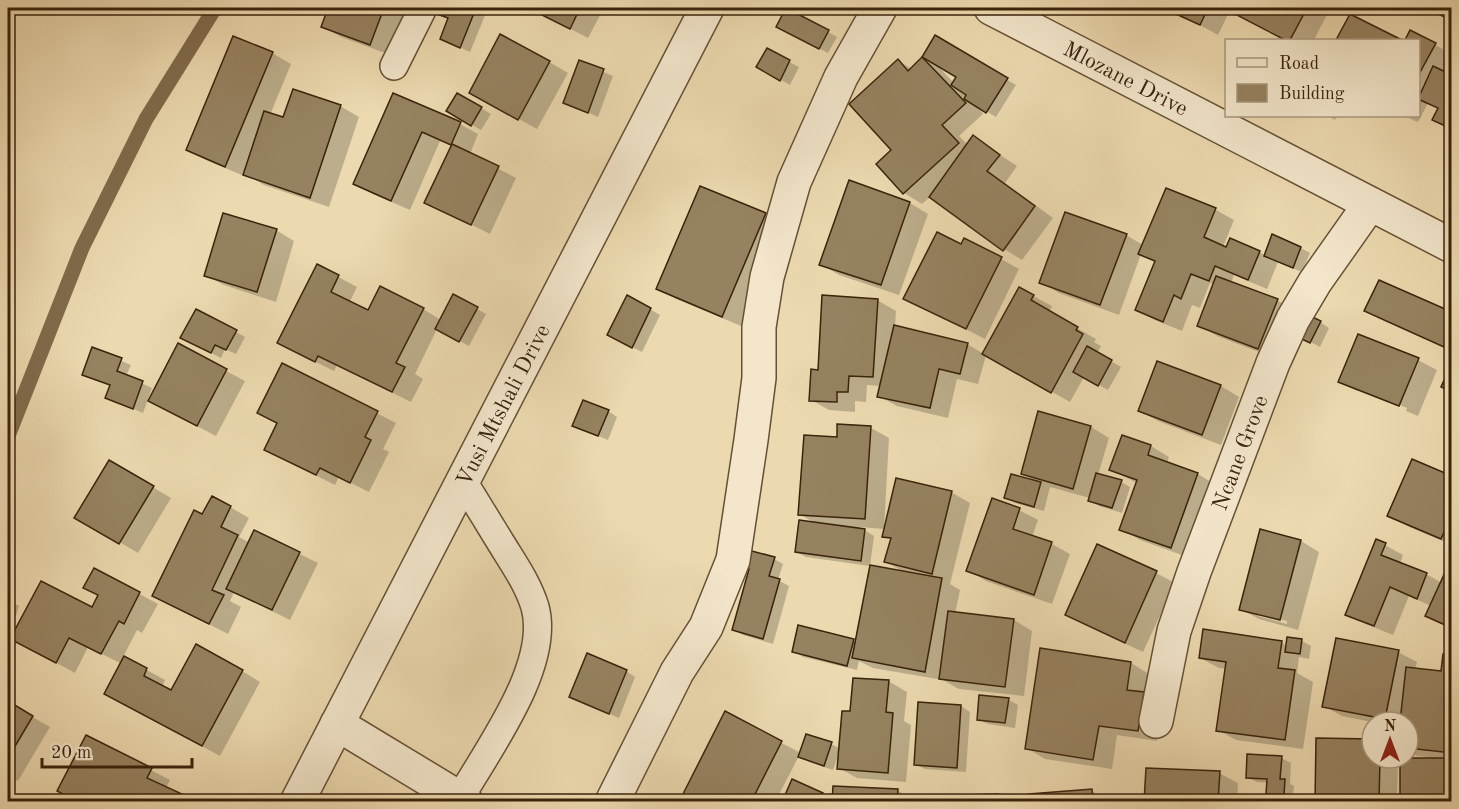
<svg xmlns="http://www.w3.org/2000/svg" width="1459" height="809" viewBox="0 0 1459 809" font-family="'Old Standard TT',serif">
  <rect width="100%" height="100%" fill="#ecd9af"/>
  <filter id="stains"><feTurbulence type="fractalNoise" baseFrequency=".00333" numOctaves="4"/><feColorMatrix values="0 0 0 0 .2 0 0 0 0 .09 0 0 0 0 .02 0 0 0 .5 -.17"/></filter>
  <radialGradient id="worn" r=".72"><stop offset=".6" stop-color="#630" stop-opacity="0"/><stop offset="1" stop-color="#630" stop-opacity=".3"/></radialGradient>
  <g fill="#0003" fill-rule="evenodd">
    <path d="M329,8h77l-18,46 -47,-17 -19,-11z"/>
    <path d="M442,8h46l-18,44 -28,-13 8,-20 -11,-6z"/>
    <path d="M530,8h74l-16,30z"/>
    <path d="M1180,8h148l2,1 -16,31h-28l-56,-30 -12,25 -40,-22z"/>
    <path d="M1424,8h28v13z"/>
    <path d="M1350,16l49,24h-61z"/>
    <path d="M787,32h41l9,5 -9,16z"/>
    <path d="M1411,32l41,22v4l-8,15 8,3v53l-18,-10 5,-10 -11,-6 -10,19 -14,-6h14v-76h-11z"/>
    <path d="M936,37l80,48 -20,32 -20,-12 7,9 -24,22 9,9 5,-8 44,29 -12,17 48,35 -31,42 -18,-11 -73,-53 -9,8 -18,-11 -10,-43 4,-89 14,8 12,-11zM937,65l21,11 -4,7z"/>
    <path d="M767,50l32,17 -9,18 -32,-18z"/>
    <path d="M272,53l19,11 -21,51 14,4 56,-13 19,11 -30,90 -65,-22 -19,-11 -1,2 -38,-16 -18,-10z"/>
    <path d="M549,62l19,11 -31,56 -47,-26z"/>
    <path d="M580,62l33,14 -15,41 -33,-15z"/>
    <path d="M394,95l66,29 18,10 -8,20 46,24 -26,56 -64,-32 26,-56 -12,-5 -30,69 -37,-16 -18,-10z"/>
    <path d="M458,95l33,19 -10,16 -33,-19z"/>
    <path d="M1328,116h9l-2,4z"/>
    <path d="M1166,190l50,20 18,10 -11,27 37,5 6,4 35,-8 9,5 -8,19 -24,-10 -11,27 -33,-14 -3,8 46,17 18,11 -18,48 -60,-23 -18,-11 15,-40 -4,-2 -10,25 -8,-3 -10,26 -27,-11 -18,-10 19,-47 -15,-9 -22,61 -60,-22 -18,-11 85,-47 17,10z"/>
    <path d="M910,203l18,11 -29,81 -60,-20 -18,-11z"/>
    <path d="M765,215l19,10 -43,101 -65,-27 -18,-11z"/>
    <path d="M276,230l18,11 -18,61 -52,-17 -19,-10z"/>
    <path d="M961,246l40,13 18,10 -34,70 -80,-41z"/>
    <path d="M318,266l39,21 -8,16 20,9 54,-3 18,11 13,-24 32,18 -17,32 -32,-17 -22,45 8,5 -12,23 -74,-37 -3,6 -36,-18z"/>
    <path d="M1020,289l32,17 -3,6 47,27 -2,3 7,4 -4,7 24,14 -13,23 -24,-13 -14,25 -84,-47 -8,29 -21,-5 -9,39 -51,-12 -18,-10 2,-10 -14,-1 -1,17 -11,-1v11l-26,-2 -18,-10 8,-28 58,-72 19,11 -1,16 72,17 17,10z"/>
    <path d="M650,309l10,6 -18,37 -24,-12z"/>
    <path d="M1366,311l86,3v37l-68,-30z"/>
    <path d="M1320,322l9,6 -9,19 -17,-9z"/>
    <path d="M236,332l9,5 -9,17 -11,-5 -4,9 -30,-16z"/>
    <path d="M1359,335l59,25 19,10 -19,46 -60,-25 48,20 1,-3 -50,-20v3l-17,-10z"/>
    <path d="M179,346l66,35 -29,55 -48,-25z"/>
    <path d="M93,349l38,16 -5,11 26,12 -9,25 -36,-15 4,-12 -27,-12z"/>
    <path d="M1158,363l63,23 18,11 -18,48 -63,-24 -18,-10z"/>
    <path d="M282,365l114,58 -13,26 6,3 -20,40 -30,-15 -4,8 -50,-25 -6,-36z"/>
    <path d="M608,411l9,6 -9,23 -34,-14z"/>
    <path d="M1039,412l52,15 18,11 -11,37 23,7 9,5 -8,26 -23,-7 -9,-6v-2l-40,-11 -6,24 -29,-8 -9,-5 28,-18 -12,-6z"/>
    <path d="M871,428l18,10 -5,91 -25,-2 15,9 -4,30 -64,-9 -10,-5 20,-28 -16,-10 38,-75z"/>
    <path d="M1151,446l18,11 -2,6 31,11 18,11 -26,73 -50,-18 -19,-11 16,-46 -26,-13z"/>
    <path d="M110,462l61,36 -33,55 -61,-36z"/>
    <path d="M1452,477v68l-45,-19 -18,-11z"/>
    <path d="M951,492l19,11 -20,81 10,6 -5,24 59,6 18,11 -8,65 -65,-7 -16,-9 -70,-12 -14,-7 -2,9 -54,-13 -9,-6 59,-10 4,2 47,-71 -18,-10 6,-22 -8,-4z"/>
    <path d="M230,507l19,11 -10,19 11,6 5,-11 63,31 -28,57 -56,-28 -4,9 11,6 -13,27 -74,-38 49,-80z"/>
    <path d="M1019,510l19,10 -6,17 20,7 18,10 -18,50 -66,-23 -18,-11z"/>
    <path d="M1261,531l40,10 18,11 -21,78 -39,-11 -19,-10zM1258,613l29,8v3l-29,-8z"/>
    <path d="M1385,545l18,10 -3,9 26,10 16,9 10,-14v60l-25,-13 4,-10 -22,-10 -16,39 -27,-11 -19,-10z"/>
    <path d="M1098,546l58,27 19,10 -32,69 -58,-27 -18,-10z"/>
    <path d="M774,559l9,5 -5,16 11,6 -16,58 -30,-9 -9,-5 16,-59 -9,-5z"/>
    <path d="M95,570l63,34 -16,29 -5,-3 -14,27 42,23 -3,7 10,5 70,-21 18,11 -40,74 -96,-52 -2,-40 -34,-17 -13,26 -44,-24 61,-40 8,-13z"/>
    <path d="M8,600l11,6 -11,36z"/>
    <path d="M1302,641l9,5 -2,13 -10,-2 -2,16 16,9 -10,67 -67,-9 -18,-10 9,-61 -8,-1 -19,-10 81,-16 6,4z"/>
    <path d="M1398,652l19,10 -2,7 27,4 10,-16v145l-25,-45 -10,-1 -9,-5v-29h-36l-30,-6 -18,-10z"/>
    <path d="M1131,663l18,11 13,31 -5,36 -40,-6 -5,34 -67,-10 -18,-11z"/>
    <path d="M626,671l9,6 -16,41 -48,-21z"/>
    <path d="M888,681l19,11 -3,29 7,4 -5,57 -49,-4 -18,-10v-15l-6,17 -24,-8 -10,-6 -24,46h-85l35,-88 76,39 30,-9 10,5 11,-36z"/>
    <path d="M1009,700l9,5 -3,23 -27,-4 -10,-5z"/>
    <path d="M8,703l42,24 -32,54 -10,-6z"/>
    <path d="M920,704l41,2 9,6 -4,60 -41,-3 -10,-5z"/>
    <path d="M87,737l83,43 -4,8 25,14h-113z"/>
    <path d="M1372,740v18h26l-1,44h-80z"/>
    <path d="M1281,758l10,5 -1,21 4,2 -1,14 -16,-1 -9,-5 1,-11 -12,-1 -10,-5z"/>
    <path d="M1219,773l19,10 -1,19h-91z"/>
    <path d="M897,790l19,12h-82z"/>
    <path d="M1092,791l18,11h-79z"/>
    <path d="M822,794l10,5 -1,3h-48z"/>
    <path d="M998,796l9,6h-36z"/>
  </g>
  <g fill="none" stroke-linecap="round" stroke-linejoin="round">
    <path stroke="#806b4c" stroke-width="15" d="M8,436l74,-188 64,-129 69,-111"/>
  </g>
  <g fill="#968260" stroke="#39230b" stroke-width="1.5">
    <path d="M328,8h56l-14,37 -49,-18z"/>
    <path d="M440,8h36l-16,40 -20,-9 8,-21 -11,-4z"/>
    <path d="M528,8h52l-10,21z"/>
    <path d="M786,8l43,22 -10,19 -43,-22z"/>
    <path d="M1178,8h30l-8,17 -24,-11z"/>
    <path d="M1233,8h74l-17,32h-5l-54,-28z"/>
    <path d="M1425,8h27v4l-3,7z"/>
    <path d="M1350,14l52,26h-66z"/>
    <path d="M1410,30l26,13 -18,33v-36h-13z"/>
    <path d="M500,34l50,27 -32,59 -49,-27z"/>
    <path d="M935,35l73,43 -22,35 -22,-14 2,-4 -15,-10 5,-8 -34,-20z"/>
    <path d="M233,36l40,16 -48,115 -39,-17z"/>
    <path d="M767,48l23,12 -10,21 -24,-14z"/>
    <path d="M922,57l44,46 -24,22 17,18 -56,51 -27,-30 15,-14 -42,-46 49,-45 10,12z"/>
    <path d="M579,60l25,9 -16,44 -25,-10z"/>
    <path d="M1433,66l19,9v54l-20,-9 6,-12 -20,-9z"/>
    <path d="M293,89l48,16 -31,93 -67,-23 21,-64 19,6z"/>
    <path d="M393,93l68,29 -10,23 -29,-13 -31,69 -38,-17z"/>
    <path d="M457,93l25,14 -11,19 -25,-15z"/>
    <path d="M973,135l27,20 -13,16 48,35 -32,45 -74,-54z"/>
    <path d="M452,144l47,22 -28,59 -47,-22z"/>
    <path d="M849,180l61,22 -29,83 -62,-20z"/>
    <path d="M700,186l66,27 -44,104 -66,-28z"/>
    <path d="M1166,188l50,20 -12,29 22,10 4,-9 30,13 -12,29 -33,-14 -6,15 -18,-7 -10,25 -7,-4 -11,27 -28,-12 20,-49 -17,-7z"/>
    <path d="M1065,212l62,22 -27,71 -61,-22z"/>
    <path d="M223,213l54,16 -20,63 -53,-16z"/>
    <path d="M937,232l24,12 3,-6 38,19 -36,72 -63,-30z"/>
    <path d="M1272,234l29,13 -8,21 -29,-12z"/>
    <path d="M317,264l22,11 -8,17 37,18 12,-24 44,22 -28,55 9,4 -13,25 -74,-36 -3,6 -38,-19z"/>
    <path d="M1216,276l62,23 -20,50 -61,-23z"/>
    <path d="M1379,280l73,32v17l-8,18 -80,-36z"/>
    <path d="M1019,287l15,8 -3,5 47,27 -2,3 7,4 -32,59 -69,-39z"/>
    <path d="M453,294l25,13 -19,35 -24,-13z"/>
    <path d="M627,295l24,13 -19,40 -25,-13z"/>
    <path d="M822,295l56,4 -5,78 -24,-1 -1,16h-11v10l-28,-1 2,-32 7,1z"/>
    <path d="M196,309l41,21 -11,20 -11,-5 -4,8 -31,-15z"/>
    <path d="M1302,312l19,9 -11,22 -19,-9z"/>
    <path d="M894,325l74,18 -8,31 -21,-5 -9,39 -53,-11z"/>
    <path d="M1358,334l61,24 -20,48 -61,-24z"/>
    <path d="M178,343l49,26 -30,57 -49,-25z"/>
    <path d="M1087,346l25,14 -14,26 -25,-14z"/>
    <path d="M92,347l30,11 -5,13 26,10 -10,28 -28,-11 5,-13 -28,-10z"/>
    <path d="M1157,361l64,24 -19,50 -64,-24z"/>
    <path d="M282,363l96,48 -13,26 6,3 -21,43 -30,-15 -4,7 -52,-25 13,-27 -20,-10z"/>
    <path d="M1451,365h1v27l-11,-5z"/>
    <path d="M583,400l26,10 -11,26 -26,-10z"/>
    <path d="M1038,411l53,15 -18,63 -52,-15z"/>
    <path d="M837,424l34,2 -6,93 -67,-4 6,-80 33,2z"/>
    <path d="M1122,435l29,10 -3,10 50,18 -27,75 -52,-18 18,-50 -28,-10z"/>
    <path d="M1412,459l40,17v44l-2,-1 -9,20 -54,-23z"/>
    <path d="M109,460l45,26 -35,58 -45,-26z"/>
    <path d="M1096,473l26,7 -10,28 -24,-7z"/>
    <path d="M1011,474l30,8 -7,25 -30,-9z"/>
    <path d="M896,478l56,13 -20,83 -48,-12 7,-24 -9,-1z"/>
    <path d="M212,496l19,10 -10,21 17,8 -26,55 12,5 -15,29 -57,-28 42,-86 8,4z"/>
    <path d="M992,498l28,10 -7,21 39,13 -18,53 -68,-24z"/>
    <path d="M799,520l66,9 -4,32 -66,-9z"/>
    <path d="M1260,529l41,11 -21,80 -41,-10z"/>
    <path d="M254,530l46,22 -28,58 -46,-21z"/>
    <path d="M1376,539l10,4 -5,12 46,18 -10,26 -27,-12 -16,39 -29,-11z"/>
    <path d="M1097,544l60,27 -32,72 -60,-28z"/>
    <path d="M744,549l31,8 -6,19 11,3 -17,60 -31,-9 17,-61 -10,-3z"/>
    <path d="M870,565l72,13 -17,94 -73,-14z"/>
    <path d="M1448,566l4,1v61l-27,-12z"/>
    <path d="M94,568l46,24 -16,32 -5,-3 -18,33 -32,-16 -13,25 -46,-24 31,-58 51,26 6,-12 -15,-7z"/>
    <path d="M948,611l66,8 -9,68 -66,-8z"/>
    <path d="M798,625l56,14 -7,27 -55,-14z"/>
    <path d="M1203,629l79,12 -4,27 17,2 -10,70 -69,-9 10,-69 -27,-4z"/>
    <path d="M1287,637l15,2 -2,15 -15,-2z"/>
    <path d="M1336,638l63,12 -14,69 -63,-12z"/>
    <path d="M196,644l47,26 -41,76 -98,-52 20,-38 23,12 -3,8 27,14z"/>
    <path d="M1040,648l91,14 -4,28 17,2 -6,39 -39,-5 -6,34 -68,-11z"/>
    <path d="M587,653l40,17 -18,44 -40,-17z"/>
    <path d="M1443,654l9,1v98l-44,-5v-26h-8l6,-55 35,4z"/>
    <path d="M853,678l36,2 -3,32 7,1 -5,60 -51,-4 5,-58h8z"/>
    <path d="M979,695l30,3 -4,25 -28,-3z"/>
    <path d="M8,701l25,15 -25,42z"/>
    <path d="M918,702l43,3 -4,63 -43,-3z"/>
    <path d="M725,711l57,30 -31,61h-63l-7,-4z"/>
    <path d="M806,734l26,8 -8,24 -26,-9z"/>
    <path d="M86,735l66,33 -5,10 35,16 -4,8h-101l-20,-11z"/>
    <path d="M1316,738l56,1v19h8l-1,44h-64z"/>
    <path d="M1247,754l35,2 -2,23h5l-1,16 -18,-1 1,-15 -21,-1z"/>
    <rect x="1400" y="758" width="52" height="44"/>
    <path d="M1146,768l74,3 -2,31h-74z"/>
    <path d="M792,779l31,14 -4,9h-37z"/>
    <path d="M833,786l65,3 -1,13h-65z"/>
    <path d="M1092,789l1,13h-64v-8z"/>
    <path d="M998,794v8h-29v-7z"/>
    <path d="M197,795l12,7h-15z"/>
  </g>
  <g fill="none" stroke-linecap="round" stroke-linejoin="round">
    <defs>
      <g id="service">
        <path d="M394,66l29,-58"/>
        <path d="M460,798c28,-49 91,-133 75,-191 -7,-23 -21,-43 -34,-64 -13,-21 -25,-41 -38,-62"/>
      </g>
      <g id="minor">
        <path id="s1" d="M991,8l461,238"/>
        <path id="s2" d="M1156,721l18,-90 20,-59 79,-209 20,-44 22,-37 55,-78"/>
        <path d="M337,724l129,78"/>
        <path d="M612,802l65,-130 29,-45 27,-67 18,-120 8,-62v-51l8,-50 27,-95 47,-105 39,-69"/>
      </g>
      <g id="tertiary">
        <path id="s3" d="M297,802l410,-794"/>
      </g>
    </defs>
    <use href="#service" stroke="#665034" stroke-width="30"/>
    <use href="#minor" stroke="#665034" stroke-width="36"/>
    <use href="#tertiary" stroke="#665034" stroke-width="36"/>
    <use href="#service" stroke="#f3e6cb" stroke-width="27"/>
    <use href="#minor" stroke="#f3e6cb" stroke-width="33"/>
    <use href="#tertiary" stroke="#f3e6cb" stroke-width="33"/>
  </g>
  <g text-anchor="middle" stroke-width="6" stroke-linejoin="round" paint-order="stroke">
    <g font-size="22" fill="#39230b" stroke="#f3e6cb">
      <text dy="8" stroke="none"><textPath href="#s1" startOffset="152">Mlozane Drive</textPath></text>
      <text dy="8" stroke="none"><textPath href="#s3" startOffset="447">Vusi Mtshali Drive</textPath></text>
      <text dy="8" stroke="none"><textPath href="#s2" startOffset="282">Ncane Grove</textPath></text>
    </g>
  </g>
  <rect width="1459" height="809" fill="none" stroke="#ecd9af" stroke-width="30"/>
  <rect x="9" y="9" width="1441" height="791" fill="none" stroke="#39230b" stroke-width="3"/>
  <rect x="15" y="15" width="1429" height="779" fill="none" stroke="#39230b" stroke-width="1.5"/>
  <rect x="1225" y="39" width="195" height="78" fill="#f3e6cb" stroke="#a9987e" stroke-width="1.5"/>
  <rect x="1237" y="58" width="30" height="9" fill="#f3e6cb" stroke="#a9987e" stroke-width="1.5"/>
  <text x="1279" y="69" font-size="18" fill="#39230b">Road</text>
  <rect x="1237" y="84" width="30" height="18" fill="#968260" stroke="#a9987e" stroke-width="1.5"/>
  <text x="1279" y="99" font-size="18" fill="#39230b">Building</text>
  <g transform="translate(1390 740)"><circle r="28" fill="#f3e6cb" stroke="#a9987e" stroke-width="1.5"/>
  <path d="M0-4.5L10 22L0 15L-10 22Z" fill="#8f2418"/>
  <text y="-9" font-size="16" font-weight="bold" text-anchor="middle" fill="#39230b">N</text>
  </g>
  <path d="M42 758v9h150v-9" fill="none" stroke="#39230b" stroke-width="3"/>
  <text x="51" y="758" font-size="18" fill="#39230b" stroke="#f3e6cb" stroke-width="4.5" paint-order="stroke">20 m</text>
  <rect width="100%" height="100%" filter="url(#stains)"/>
  <rect width="100%" height="100%" fill="url(#worn)"/>
</svg>
